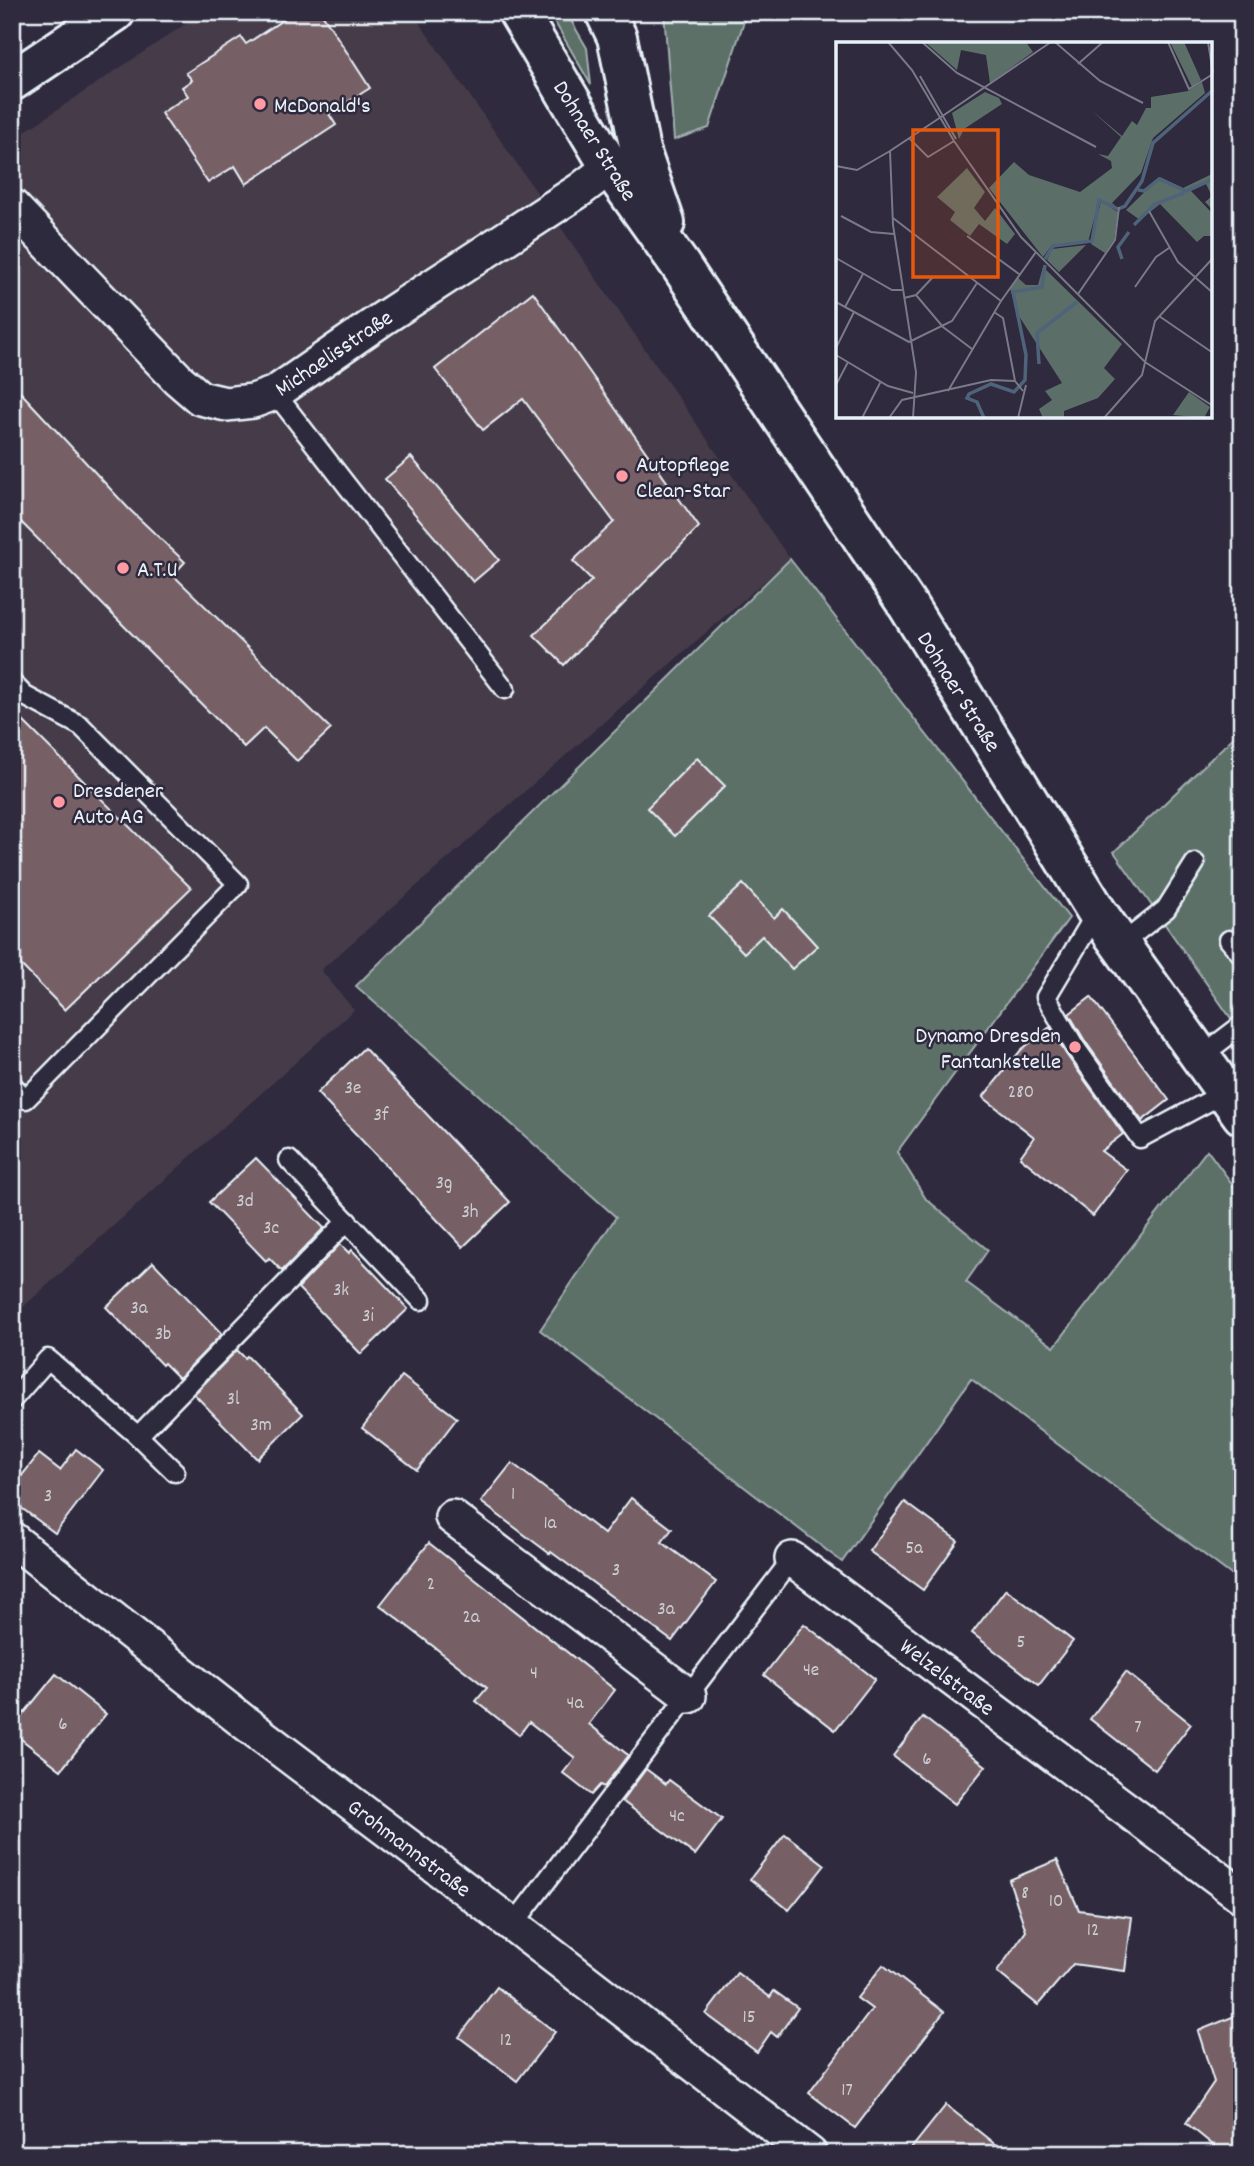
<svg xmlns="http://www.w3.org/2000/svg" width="1254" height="2166" viewBox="0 0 1254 2166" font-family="Dekko,sans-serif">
  <rect width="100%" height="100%" fill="#2f2a3d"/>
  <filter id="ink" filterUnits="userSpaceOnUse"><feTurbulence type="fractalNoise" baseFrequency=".0143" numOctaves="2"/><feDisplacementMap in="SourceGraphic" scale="14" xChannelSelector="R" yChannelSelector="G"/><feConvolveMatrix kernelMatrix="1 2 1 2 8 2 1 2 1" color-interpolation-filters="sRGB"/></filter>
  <g filter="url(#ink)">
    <path fill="#453a49" d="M203,12h209l378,547 -469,411 33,40 -342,307v-1177z"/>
    <g fill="#5b6f68" stroke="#a2b0b0" stroke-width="2">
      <path d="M549,12h17l21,36 4,37z"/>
      <path d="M664,12h83l-38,116 -35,12z"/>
      <path d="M790,559l279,359 -172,234 29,47 62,51 -22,32 88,65 153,-197 35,47v386l-271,-204 -129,183 -302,-232 76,-113 -260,-231z"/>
      <path d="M1242,729v305l-128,-182z"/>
    </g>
    <g fill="#776165" stroke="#e8f1f8" stroke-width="2">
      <path d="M295,12h26l49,76 -41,26 7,11 -90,59 -11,-18 -27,17 -47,-70 27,-17 -6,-9 10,-7 -6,-7 55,-36 5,7z"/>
      <path d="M533,292l166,235 -135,138 -30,-30 58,-55 -19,-19 41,-39 -91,-123 -40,31 -48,-61z"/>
      <path d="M12,383l117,126 56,53 -12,13 158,154 -34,32 -33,-33 -20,19 -232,-234z"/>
      <path d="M411,457l88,103 -26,22 -88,-103z"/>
      <path d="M12,710l179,178 -126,122 -53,-54z"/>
      <path d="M697,758l28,28 -50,50 -28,-28z"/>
      <path d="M743,884l31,34 9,-9 34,37 -25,23 -30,-33 -18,17 -35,-37z"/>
      <path d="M1091,997l78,103 -27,21 -57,-80 -16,-27z"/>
      <path d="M1050,1027l16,27 57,80 -22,17 26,19 -34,46 -73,-59 14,-20 -51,-40 38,-47z"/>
      <path d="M364,1048l146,154 -47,45 -146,-154z"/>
      <path d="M256,1158l68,70 -42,43 -13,-13 -3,3 -57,-59z"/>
      <path d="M340,1244l9,9 3,-3 56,59 -47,45 -63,-66z"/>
      <path d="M153,1262l69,72 -43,44 -15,-15 -2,2 -56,-58z"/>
      <path d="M237,1350l8,8 2,-2 56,58 -46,45 -63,-65z"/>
      <path d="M402,1376l55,42 -40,52 -55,-42z"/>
      <path d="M76,1449l27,21 -48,63 -43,-32v-13l27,-34 21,16z"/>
      <path d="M512,1463l92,71 27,-36 41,31 -10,13 54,40 -44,59 -121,-89 -1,2 -69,-52z"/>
      <path d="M905,1502l53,39 -35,49 -54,-39z"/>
      <path d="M429,1543l186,147 -26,34 39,31 -24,32 -4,-2 -9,10 -28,-22 12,-15 -46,-36 -10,13 -43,-34 11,-13 -107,-83z"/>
      <path d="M1006,1589l67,52 -34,44 -67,-52z"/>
      <path d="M804,1624l71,55 -40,51 -71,-55z"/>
      <path d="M1126,1672l65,52 -36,46 -65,-51z"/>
      <path d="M56,1674l50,40 -45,56 -49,-38v-4z"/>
      <path d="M923,1717l63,49 -31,38 -62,-48z"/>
      <path d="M646,1769l20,15 3,-4 53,39 -27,36 -73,-54z"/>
      <path d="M785,1834l40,31 -36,45 -39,-31z"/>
      <path d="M1057,1860l22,50 53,7 -7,54 -52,-7 -35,41 -41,-33 29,-41 -17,-51z"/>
      <path d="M883,1965l61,47 -89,116 -46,-35 63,-84 -15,-11z"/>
      <path d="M737,1973l33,24 4,-6 24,17 -21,29 -6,-5 -14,20 -51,-38z"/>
      <path d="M497,1987l58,45 -38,49 -58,-44z"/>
      <path d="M1242,2013v135l-7,1 -1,-2 -5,7h-5l-38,-31 28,-41 -16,-51z"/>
      <path d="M946,2105l61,49h-100z"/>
    </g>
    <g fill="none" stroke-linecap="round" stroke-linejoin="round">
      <defs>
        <g id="service">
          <path d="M275,393l230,296"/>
          <path d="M12,683l13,13 56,30 157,158 -212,215 -14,-14"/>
          <path d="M1097,912l-51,85 29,50 65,91 86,-46"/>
          <path d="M1229,940l13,15"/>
          <path d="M1120,945l46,-36 29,-46"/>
          <path d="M1200,1057l42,-32"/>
          <path d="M289,1160l132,140"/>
          <path d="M12,1400l36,-41 90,77 37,36"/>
          <path d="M138,1436l209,-215"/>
          <path d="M513,1925l279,-366"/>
        </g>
        <g id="minor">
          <path d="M12,206l166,173 22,19 26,6 27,-3 22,-8 107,-74 198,-129 30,-23"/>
          <path d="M452,1517l237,179"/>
          <path d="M12,1539l232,183 269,203 297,229"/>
          <path d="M792,1559l450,337"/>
        </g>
        <g id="secondary">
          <path d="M518,12l92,155 70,98 228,341 189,306 145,203"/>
          <path d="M605,12l12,25 23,113 25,73"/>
          <path d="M12,81l103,-69"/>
        </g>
      </defs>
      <use href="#service" stroke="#e8f1f8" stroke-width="23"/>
      <use href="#minor" stroke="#e8f1f8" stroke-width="38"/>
      <use href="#secondary" stroke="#e8f1f8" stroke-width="44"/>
      <use href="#service" stroke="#2f2a3d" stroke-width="18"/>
      <use href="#minor" stroke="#2f2a3d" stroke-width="33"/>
      <use href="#secondary" stroke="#2f2a3d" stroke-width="38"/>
    </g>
  </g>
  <g fill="#ff9aa2" stroke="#2f2a3d" stroke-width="2.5">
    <circle cx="260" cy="104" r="7"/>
    <circle cx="622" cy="476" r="7"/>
    <circle cx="123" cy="568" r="7"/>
    <circle cx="59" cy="802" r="7"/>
    <circle cx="1075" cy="1047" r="7"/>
  </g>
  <g text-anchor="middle" stroke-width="5" stroke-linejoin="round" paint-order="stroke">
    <g font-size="19" fill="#cccdd3">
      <text x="353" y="1093">3e</text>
      <text x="1021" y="1097">280</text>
      <text x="381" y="1120">3f</text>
      <text x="444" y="1188">3g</text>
      <text x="245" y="1206">3d</text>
      <text x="470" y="1217">3h</text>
      <text x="271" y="1233">3c</text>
      <text x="341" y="1295">3k</text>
      <text x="139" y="1313">3a</text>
      <text x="368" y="1321">3i</text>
      <text x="163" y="1339">3b</text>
      <text x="233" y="1404">3l</text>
      <text x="261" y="1430">3m</text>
      <text x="513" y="1499">1</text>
      <text x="48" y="1501">3</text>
      <text x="550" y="1528">1a</text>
      <text x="914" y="1553">5a</text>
      <text x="616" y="1575">3</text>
      <text x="431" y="1589">2</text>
      <text x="666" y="1614">3a</text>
      <text x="471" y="1622">2a</text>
      <text x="1021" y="1647">5</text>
      <text x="811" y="1675">4e</text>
      <text x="534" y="1678">4</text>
      <text x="575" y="1708">4a</text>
      <text x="63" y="1729">6</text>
      <text x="1138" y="1732">7</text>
      <text x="927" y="1764">6</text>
      <text x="677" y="1821">4c</text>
      <text x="1025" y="1898">8</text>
      <text x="1056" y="1906">10</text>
      <text x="1093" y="1935">12</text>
      <text x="749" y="2022">15</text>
      <text x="506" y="2045">12</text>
      <text x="847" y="2095">17</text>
    </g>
    <g font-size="23" fill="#e8f1f8" stroke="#2f2a3d" text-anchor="start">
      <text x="274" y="112">McDonald's</text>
      <text x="636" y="471">Autopflege<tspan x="636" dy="26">Clean-Star</tspan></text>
      <text x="137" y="576">A.T.U</text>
      <text x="73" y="797">Dresdener<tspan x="73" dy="26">Auto AG</tspan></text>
      <text x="1061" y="1042" text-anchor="end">Dynamo Dresden<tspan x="1061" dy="26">Fantankstelle</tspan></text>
    </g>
    <g font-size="23" fill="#e8f1f8" stroke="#2f2a3d">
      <text transform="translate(596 140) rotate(58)" y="8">Dohnaer Straße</text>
      <text transform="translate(333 352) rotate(-34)" y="8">Michaelisstraße</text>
      <text transform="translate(960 691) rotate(58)" y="8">Dohnaer Straße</text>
      <text transform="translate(948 1676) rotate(37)" y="8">Welzelstraße</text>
      <text transform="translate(410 1847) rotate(37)" y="8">Grohmannstraße</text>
    </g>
  </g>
  <g transform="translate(836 42)">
    <rect width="376" height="376" fill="#2f2a3d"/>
    <path d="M89,0h101l7,10 -43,31 -4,-28 -25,-5 -4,20zM334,0h14l17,38 -9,7zM366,40l3,11 -52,45 -12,35 -29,30 4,3 -17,-6 -11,42 -36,3 -9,12 -54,-69 25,-26 15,13 51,17 32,-24 -1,-7 -13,-7 10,2 13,-19 -30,-27 31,26 10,-15 5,4 9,-17h5v-11l37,-6zM149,50l14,6 3,6 -38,25 -5,10 -7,-26zM131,126l18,24 -11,16 11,13 10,-13 20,26 -8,10 -28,-20 -9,12 -20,-16 5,-8 -18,-15zM376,132v35l-7,-7 7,-6 -6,-12 -15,7 21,22v23h-8l-7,6 -37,-38 -20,16 -14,-10 34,-33 23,11zM265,159l17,11 -4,28 -9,13 -14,-9zM250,203l-27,27 -12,-12 5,-11zM207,225l79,77 -18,24 11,11 -17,19 -34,13v7h-21l-4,-9 13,-9 -7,-9 17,-8 -45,-70 -7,-25 8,-10 8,7h12zM353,350l21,15 -6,11 -31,-3z" fill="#5b6f68"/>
    <path fill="none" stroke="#4f637a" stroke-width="3.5" d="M302,148l6,1 15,-12 27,12 27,-12M298,183l21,-21 29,-11M209,217l8,-13 39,-5 7,-41 19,9 7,-3 17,-25 11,-38 60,-53M286,217l-4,-12 11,-15M203,322l-2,-31 40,-31M148,376l-7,-16 -10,-4 2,-4 22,-10 23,8 11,-12 1,-25 -13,-63 29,-5 3,-22"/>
    <path fill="none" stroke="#797a88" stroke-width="2" d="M52,0l24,28 42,71 67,96 124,125 68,44M86,0l35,31 139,74M219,0l45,39 43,22M332,0l21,47 24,-15M372,0l5,31M242,22l25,-22M84,34l36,63M108,73l107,-73M73,96l19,19 26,-16M0,124l21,4 33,-19M313,169l29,51 35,31M5,174l30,16 23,2M57,176l108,83M131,194l52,38M0,216l56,32h10M299,245l21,-30 13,-9M242,252l37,-54 4,-33M80,253l27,32 29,22M68,256l12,-3 17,-18M0,260l73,40 43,-21 25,-38M9,265l18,-33M158,270l9,6 12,63 8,10M323,274l54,37M0,306l18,-36M0,313l52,31 25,7M0,343l12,-23M112,349l53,-90 35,-49M26,376l19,-37M53,376l13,-18 89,-20 24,1M77,376l3,-46 -23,-147 -3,-74 54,-36M182,376l8,-33M268,376l38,-43 13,-54 58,-63"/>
    <path fill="#e8590c" fill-opacity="0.15" stroke="#e8590c" stroke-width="3.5" d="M77,88h85v147h-85z"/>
    <rect width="376" height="376" fill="none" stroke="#e8f1f8" stroke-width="3.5"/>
  </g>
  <rect width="1254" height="2166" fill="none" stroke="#2f2a3d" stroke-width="42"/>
  <rect x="21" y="21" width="1212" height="2124" fill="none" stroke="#e8f1f8" stroke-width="2.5" filter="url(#ink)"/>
</svg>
